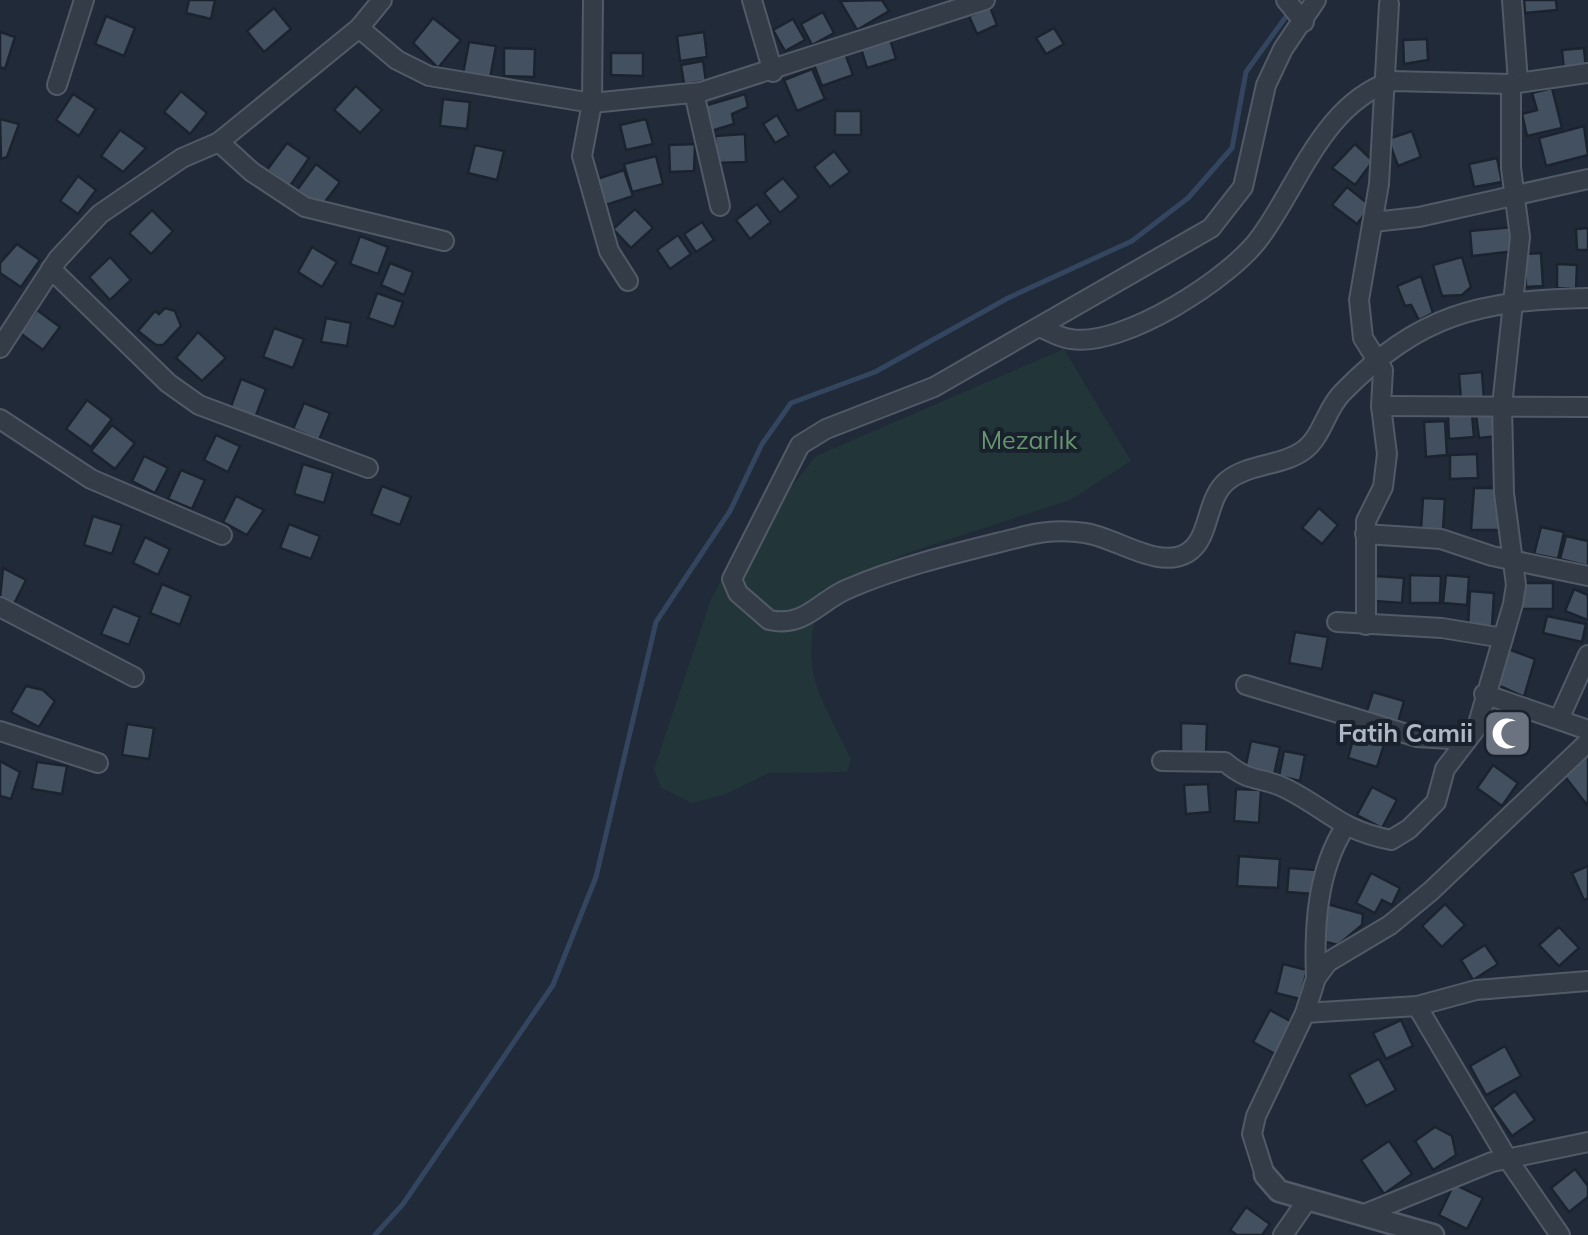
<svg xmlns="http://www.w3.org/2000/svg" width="1588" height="1235" viewBox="0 0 1588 1235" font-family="Mulish,sans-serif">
  <rect width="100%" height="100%" fill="#202a38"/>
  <path fill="#223639" d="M1064,349l67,112 -61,39 -160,52 -89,38c-21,85 -6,95 30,169l-4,13 -78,1 -43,21 -34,9 -31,-15 -7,-19 57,-170 22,-39 83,-104z"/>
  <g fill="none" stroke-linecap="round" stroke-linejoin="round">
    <path stroke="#34465f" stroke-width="5" d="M375,1235l28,-31 150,-219 43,-108 60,-255 74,-111 32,-67 29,-41 84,-31 133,-74 124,-57 56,-43 44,-50 14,-76 52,-72"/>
  </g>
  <g fill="#435060" stroke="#1b232f" stroke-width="2.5">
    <path d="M189,0h26l-4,19 -25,-6z"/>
    <path d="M882,0l7,11 -32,19 -17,-29z"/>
    <path d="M1524,0h32l1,10 -32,3z"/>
    <path d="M990,7l7,18 -20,9 -8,-18z"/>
    <path d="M274,8l17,21 -27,23 -17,-21z"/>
    <path d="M823,12l11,21 -22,12 -11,-21z"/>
    <path d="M106,16l29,12 -11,28 -29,-12z"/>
    <path d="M433,18l28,22 -23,28 -25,-25z"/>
    <path d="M793,19l12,21 -20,11 -12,-21z"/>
    <path d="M1054,28l10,16 -18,10 -10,-16z"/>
    <path d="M0,32l15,5 -10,32 -5,-2z"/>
    <path d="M704,32l3,25 -27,4 -3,-25z"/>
    <path d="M889,36l7,23 -29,9 -7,-23z"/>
    <path d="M1427,39l1,21 -24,4 -1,-24z"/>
    <path d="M469,42l27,4 -6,33 -27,-5z"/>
    <path d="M504,48l31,1 -1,28 -30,-1z"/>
    <path d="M1584,48l2,21 -22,2 -2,-21z"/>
    <path d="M611,53h32v23l-32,-1z"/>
    <path d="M845,53l8,22 -31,11 -8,-21z"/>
    <path d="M703,61l3,20 -22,3 -3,-19z"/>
    <path d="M812,69l13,30 -28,12 -13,-31z"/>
    <path d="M356,86l26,24 -22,23 -26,-23z"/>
    <path d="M1552,88l10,40 -35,8 -5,-22 15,-4 -5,-17z"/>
    <path d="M181,91l26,22 -17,21 -26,-22z"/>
    <path d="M73,94l23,15 -17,27 -23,-16z"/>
    <path d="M745,94l3,13 -16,7 2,10 -23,7 -7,-25z"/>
    <path d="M443,99l27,3 -3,27 -27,-3z"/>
    <rect x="835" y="111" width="26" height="24"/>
    <path d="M777,115l12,20 -14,8 -12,-19z"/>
    <path d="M0,119l19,5 -12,33 -6,2z"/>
    <path d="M646,119l7,25 -27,6 -6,-25z"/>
    <path d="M1584,126l4,29 -42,11 -7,-28z"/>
    <path d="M120,130l26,18 -23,24 -22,-16z"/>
    <path d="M1412,131l9,26 -23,9 -10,-27z"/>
    <path d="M745,134l1,28 -30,1 -1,-27z"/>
    <path d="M287,143l22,15 -19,28 -23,-16z"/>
    <path d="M695,144l-1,27 -24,1 -1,-27z"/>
    <path d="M1355,144l18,17 -18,24 -23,-17z"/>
    <path d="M475,145l29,6 -7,29 -29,-7z"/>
    <path d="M834,151l16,21 -20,15 -16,-20z"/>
    <path d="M656,156l7,28 -31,8 -8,-28z"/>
    <path d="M1497,158l5,24 -28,5 -5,-23z"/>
    <path d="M316,164l24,18 -19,25 -24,-17z"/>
    <path d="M624,170l9,26 -27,9 -9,-26z"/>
    <path d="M78,176l18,14 -18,24 -18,-13z"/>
    <path d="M783,178l16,19 -19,16 -16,-20z"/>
    <path d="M1347,187l24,19 -14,18 -25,-19z"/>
    <path d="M757,204l14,18 -21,17 -14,-19z"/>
    <path d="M635,209l18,19 -22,20 -18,-19z"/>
    <path d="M152,210l21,21 -22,23 -22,-21z"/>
    <path d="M702,222l12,18 -18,12 -12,-18z"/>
    <path d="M1513,227l3,24 -44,5 -2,-25z"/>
    <path d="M1588,228v22h-11l-1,-21z"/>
    <path d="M678,235l13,19 -21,15 -13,-19z"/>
    <path d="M360,236l28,11 -10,27 -28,-10z"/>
    <path d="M17,244l23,16 -19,27 -21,-14v-10z"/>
    <path d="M312,247l25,15 -15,25 -24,-15z"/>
    <path d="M1541,253l2,33 -17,1 -1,-33z"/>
    <path d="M110,257l21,23 -21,20 -21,-23z"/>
    <path d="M1462,257l9,30 -9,8 -20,1 -9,-31z"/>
    <path d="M390,263l23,9 -9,23 -23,-10z"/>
    <path d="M1557,264l20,1 -1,24 -19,-1z"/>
    <path d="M1421,276l12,37 -14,7 -8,-15 -6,1 -8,-20z"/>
    <path d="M377,293l26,9 -9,25 -26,-9z"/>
    <path d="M165,308l10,3 6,15 -18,19h-7l-18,-14 17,-20 4,3z"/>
    <path d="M37,310l23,17 -17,23 -23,-17z"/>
    <path d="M326,318l25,5 -4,23 -26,-4z"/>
    <path d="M274,328l30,11 -11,29 -30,-11z"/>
    <path d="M198,332l28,26 -24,23 -26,-23z"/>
    <path d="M1482,372l2,28 -23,1 -2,-27z"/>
    <path d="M241,379l25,10 -11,29 -25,-9z"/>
    <path d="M87,400l25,19 -21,28 -25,-18z"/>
    <path d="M304,403l26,10 -11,27 -26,-11z"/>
    <path d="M1496,413l3,23 -20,2 -3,-23z"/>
    <path d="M1472,414l2,23 -25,2 -1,-23z"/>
    <path d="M1445,421l2,34 -21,2 -2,-35z"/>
    <path d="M112,425l23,18 -20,26 -24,-18z"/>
    <path d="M216,435l24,11 -12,26 -24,-12z"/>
    <path d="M1477,454l1,24 -28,1v-24z"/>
    <path d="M144,456l24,12 -13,25 -23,-12z"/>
    <path d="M303,464l30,9 -9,30 -30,-9z"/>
    <path d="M181,470l24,10 -13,29 -24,-10z"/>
    <path d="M382,486l29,11 -11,28 -29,-11z"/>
    <path d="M1474,488h23l3,42h-29z"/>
    <path d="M236,496l28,14 -17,25 -24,-13z"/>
    <path d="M1423,498l22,1 -2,31 -22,-1z"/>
    <path d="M1319,508l19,17 -16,19 -20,-16z"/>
    <path d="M93,516l29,9 -10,29 -28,-9z"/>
    <path d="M289,524l31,12 -9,23 -31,-11z"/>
    <path d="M1541,527l23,5 -6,27 -24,-5z"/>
    <path d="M1566,536l22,5v25l-28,-7z"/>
    <path d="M145,537l25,12 -12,26 -25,-12z"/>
    <path d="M3,568l23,12 -13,26 -13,-7z"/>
    <path d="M1410,575l31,1 -1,27h-30z"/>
    <path d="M1446,575l23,2 -2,28 -24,-2z"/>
    <path d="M1376,576l28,2 -2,25 -27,-2z"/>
    <path d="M1522,583h31v26h-32z"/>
    <path d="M162,584l29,12 -11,29 -30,-12z"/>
    <path d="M1574,589l14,6v25l-23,-9z"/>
    <path d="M1470,591l24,2 -2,35 -24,-1z"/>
    <path d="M113,606l27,11 -11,28 -28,-11z"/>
    <path d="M1547,616l39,8 -4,18 -39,-9z"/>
    <path d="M1295,632l33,5 -6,32 -33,-6z"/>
    <path d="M1505,648l30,11 -11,38 -31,-14z"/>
    <path d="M26,686l17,4 12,11 -16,26 -28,-15z"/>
    <path d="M1373,692l31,9 -7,25 -32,-9z"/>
    <path d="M1497,712l28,4 -6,38 -28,-4z"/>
    <path d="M1181,723l26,1 -1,30h-25z"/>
    <path d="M127,724l27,4 -5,31 -27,-4z"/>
    <path d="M1356,729l30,9 -9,29 -29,-9z"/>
    <path d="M1251,741l29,6 -6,28 -29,-6z"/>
    <path d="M1284,751l21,4 -5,26 -21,-5z"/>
    <path d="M1588,755v49l-1,1 -24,-31z"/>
    <path d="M0,761l20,11 -9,27 -11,-3z"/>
    <path d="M37,762l30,4 -5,28 -30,-5z"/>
    <path d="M1493,765l25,18 -16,23 -25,-18z"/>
    <path d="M1208,784l2,28 -24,2 -2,-29z"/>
    <path d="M1372,787l25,13 -15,28 -25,-13z"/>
    <path d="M1236,789l25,1 -2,33 -25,-2z"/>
    <path d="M1239,856l41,3 -2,29 -41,-2z"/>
    <path d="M1588,866v32l-4,2 -12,-27z"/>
    <path d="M1289,868l27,2 -2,24 -27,-2z"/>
    <path d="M1371,873l29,15 -8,17 -10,-5 -7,13 -19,-10z"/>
    <path d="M1327,904l36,10 -1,11 -24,20 -16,-4z"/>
    <path d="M1445,904l20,21 -23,22 -20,-21z"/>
    <path d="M1559,927l20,21 -20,18 -20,-21z"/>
    <path d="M1485,945l13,19 -25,16 -12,-20z"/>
    <path d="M1283,964l24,6 -7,29 -24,-6z"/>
    <path d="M1270,1010l22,12 -17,32 -22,-12z"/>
    <path d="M1401,1020l12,26 -27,13 -13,-26z"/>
    <path d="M1505,1046l16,30 -35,19 -16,-29z"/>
    <path d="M1379,1059l17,31 -30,16 -17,-31z"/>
    <path d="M1515,1091l20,29 -23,16 -20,-28z"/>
    <path d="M1435,1127l17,9 4,19 -23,15 -18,-29z"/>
    <path d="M1389,1141l23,33 -28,20 -23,-34z"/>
    <path d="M1575,1169l13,17v11l-19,15 -18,-24z"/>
    <path d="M1454,1184l29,14 -16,31 -28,-14z"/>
    <path d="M1246,1207l24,17 -8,11h-25l-7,-5z"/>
  </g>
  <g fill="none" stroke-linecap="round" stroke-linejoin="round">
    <defs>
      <g id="minor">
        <path d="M593,0l-1,103 -10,53 27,95 19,30"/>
        <path d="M752,0l21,72"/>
        <path d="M1286,0l18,22"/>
        <path d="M1316,0l-33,49 -17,36 -23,102 -32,41 -277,159 -108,42 -26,16 -68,134 6,14 31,27c37,8 50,-20 81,-32 56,-24 116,-37 175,-52 20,-5 40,-6 60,-3 30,4 73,37 102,20 24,-14 18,-54 40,-72 22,-18 56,-15 77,-31 18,-13 22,-41 38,-57 77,-79 138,-93 246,-95"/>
        <path d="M1512,0l6,82"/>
        <path d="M359,28l38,32 32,16 163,27 109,-11 284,-92"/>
        <path d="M57,85l27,-85"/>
        <path d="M694,93l26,113"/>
        <path d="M219,142l33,30 53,35 139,34"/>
        <path d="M1373,222l46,-5 169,-38"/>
        <path d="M51,269l117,114 31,22 169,63"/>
        <path d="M1042,328c9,4 19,10 29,11 51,9 161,-61 190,-103 38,-52 63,-133 131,-155l119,3 77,-11"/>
        <path d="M0,348l58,-89 42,-45 82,-56 37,-16 140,-114 23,-28"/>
        <path d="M1381,406l207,1"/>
        <path d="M0,419l91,60 131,56"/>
        <path d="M1365,534l76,5 51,17 96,20"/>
        <path d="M0,607l134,70"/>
        <path d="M1337,622l105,6 61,10"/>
        <path d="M1366,625v-104l17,-34 4,-33 -6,-48 2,-36 -20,-32 -4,-38 20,-116 10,-180"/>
        <path d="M1246,685l171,52 50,3"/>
        <path d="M1484,694l104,36"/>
        <path d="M1560,717l28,-62"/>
        <path d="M0,731l98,32"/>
        <path d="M1162,761l63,1c27,23 35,13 62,27 43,22 51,40 104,51l18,-11 27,-27 9,-33 32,-42 36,-123 3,-19 -12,-92 -2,-87 18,-169 -9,-69v-84"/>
        <path d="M1316,978c-2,-52 1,-107 29,-151"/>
        <path d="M1417,1006l90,152 53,77"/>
        <path d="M1305,1013l112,-7 59,-16 112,-9"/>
        <path d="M1265,1175l-13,-41 4,-18 49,-103 11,-35 12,-16 62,-37 41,-34 157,-149"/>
        <path d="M1362,1215l130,-53 96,-20"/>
        <path d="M1283,1235l25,-36"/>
      </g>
      <path id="tertiary" d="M1265,1175l14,16 154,44"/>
    </defs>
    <use href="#minor" stroke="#515a66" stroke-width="22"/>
    <use href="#tertiary" stroke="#515a66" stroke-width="25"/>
    <use href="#minor" stroke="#343c48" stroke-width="18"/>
    <use href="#tertiary" stroke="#343c48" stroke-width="20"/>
  </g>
  <defs>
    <symbol id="mosque-square" viewBox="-11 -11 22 22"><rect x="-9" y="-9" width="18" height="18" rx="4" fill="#6b7280" stroke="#19212d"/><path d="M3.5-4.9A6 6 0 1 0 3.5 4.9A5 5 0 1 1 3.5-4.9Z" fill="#fff"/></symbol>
  </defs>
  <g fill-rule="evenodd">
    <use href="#mosque-square" x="1480" y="706" width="55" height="55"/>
  </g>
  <g text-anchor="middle" stroke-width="8" stroke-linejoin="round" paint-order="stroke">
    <g font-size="25" fill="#669570" stroke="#19212d">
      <text x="1029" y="449">Mezarlık</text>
    </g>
    <g font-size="25" font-weight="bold" fill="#aeb7c5" stroke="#19212d" text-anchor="end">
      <text x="1473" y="742">Fatih Camii</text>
    </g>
  </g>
</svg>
